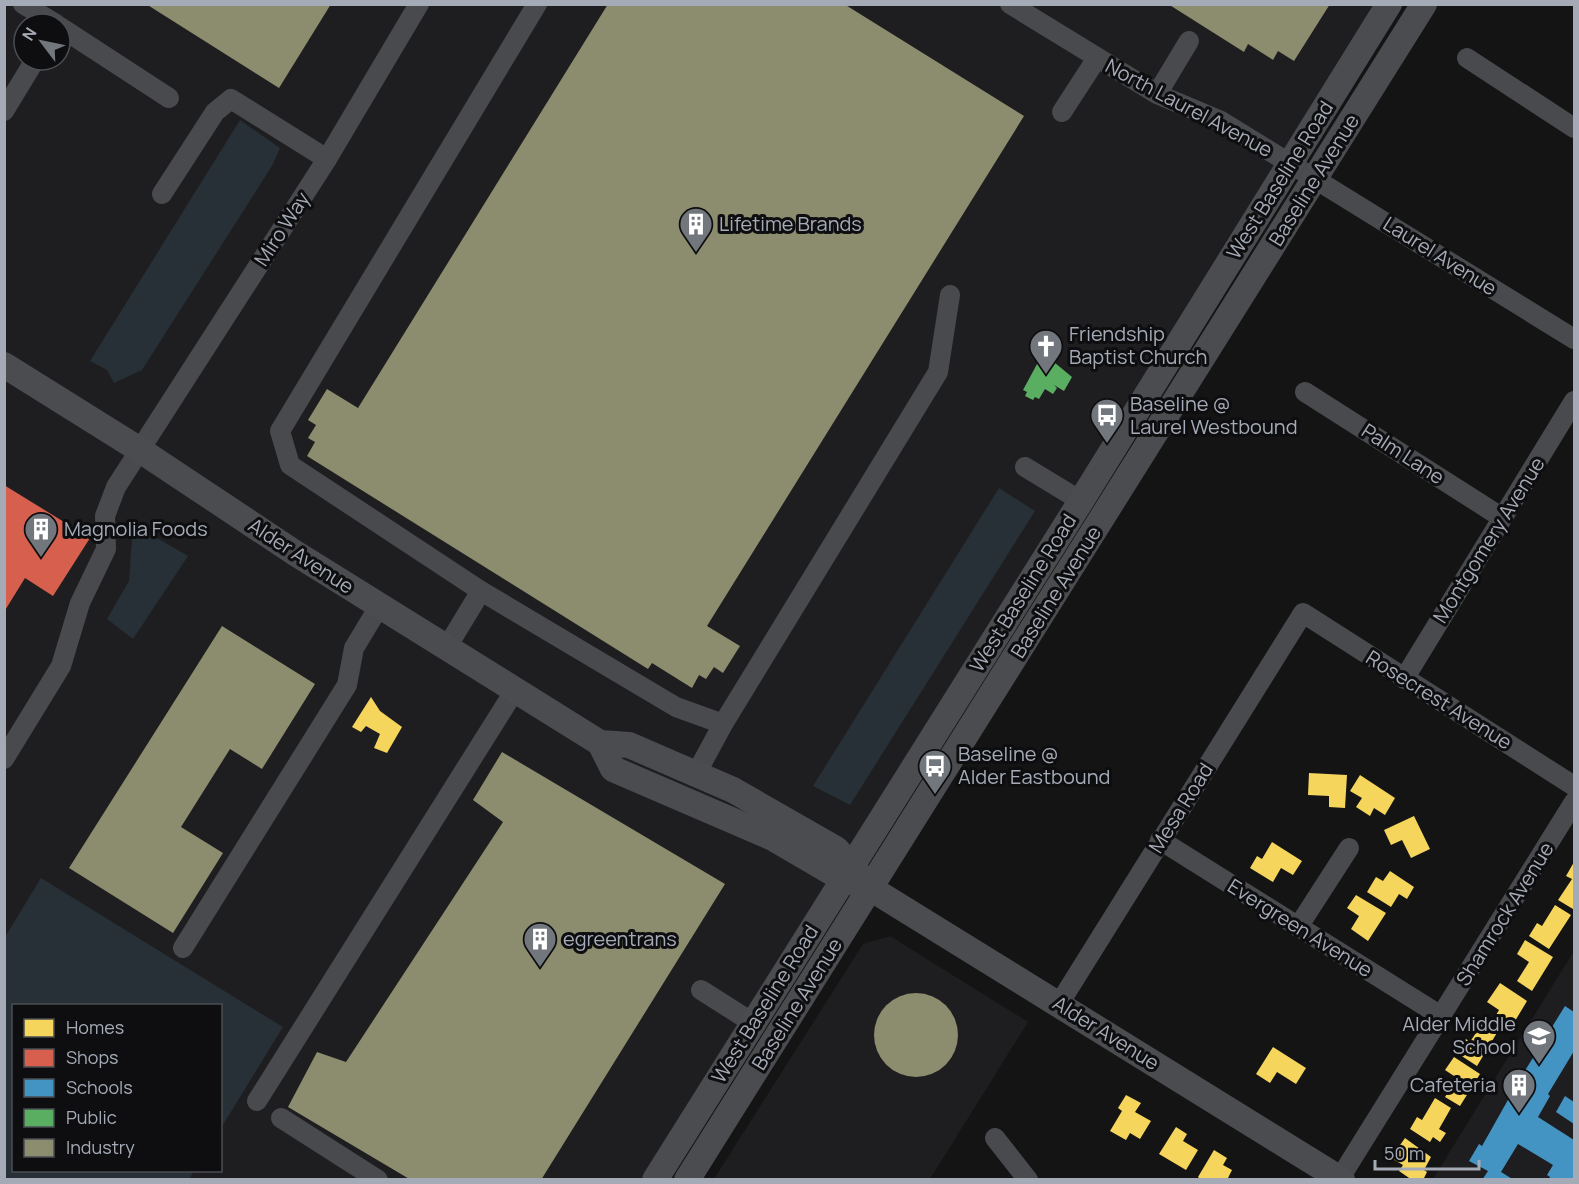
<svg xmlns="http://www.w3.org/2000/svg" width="1579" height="1184" viewBox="0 0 1579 1184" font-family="Manrope,sans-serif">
  <rect width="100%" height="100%" fill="#141414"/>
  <g fill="#1e1e20" fill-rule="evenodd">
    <path d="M5,5h1368l-728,1174 -640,1zM24,24h36v36h-36zM14,1006h206v164h-206z"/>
    <path d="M890,936l138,86 -98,157h-216l149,-235z"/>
    <path d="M1574,951v228h-141z"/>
  </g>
  <g fill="#273036">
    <path d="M240,120l40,28 -8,18 -130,204 -28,13 -7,-13 -17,-9z"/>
    <path d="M999,488l36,23 -185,294 -37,-19z"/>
    <path d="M133,524l55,32 -55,83 -26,-20 22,-38z"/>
    <path d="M41,878l242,149 -62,101 -1,-122h-206v164l180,1 -5,8h-184v-242z"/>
  </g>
  <g fill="#f6d55c">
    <path d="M371,697l9,14 22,16 -15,26 -13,-5 6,-14 -14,-8 -5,6 -9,-5z"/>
    <path d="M1309,773l38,2 -2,33 -16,-1v-11l-21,-1z"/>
    <path d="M1360,775l35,23 -10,17 -11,-7 -4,8 -14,-9 6,-9 -12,-7z"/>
    <path d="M1414,816l16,33 -19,9 -9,-18 -11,5 -7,-15z"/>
    <path d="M1272,842l30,19 -9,14 -12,-7 -8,14 -23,-14 7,-12 5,3z"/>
    <path d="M1574,862v45l-1,2 -15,-9 14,-21 -6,-3z"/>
    <path d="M1390,871l24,16 -7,12 -8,-5 -8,13 -24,-15 9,-15 7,4z"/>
    <path d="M1356,895l30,18 -18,28 -17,-12 8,-13 -12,-8z"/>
    <path d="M1555,905l16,10 -22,34 -20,-13 8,-13 5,3z"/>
    <path d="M1525,940l28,17 -21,34 -15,-10 12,-19 -12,-8z"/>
    <path d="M1500,983l27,18 -15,25 -16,-11 3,-5 -12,-8z"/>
    <path d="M1483,1022l15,9 -21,35 -20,-13 9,-14 4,3z"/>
    <path d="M1273,1047l33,21 -10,16 -19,-12 -7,11 -14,-9z"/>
    <path d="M1454,1057l26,17 -20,32 -15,-9 12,-19 -12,-8z"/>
    <path d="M1126,1095l15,8 -6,9 16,9 -11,18 -10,-6 -4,7 -16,-9 12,-20 -4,-3z"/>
    <path d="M1435,1098l16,10 -12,21 7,4 -6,9 -7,-5 -3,5 -20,-13 7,-12 5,3z"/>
    <path d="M1176,1127l11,7 -4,7 15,9 -12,20 -27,-16z"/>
    <path d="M1405,1138l26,19 -7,13 3,2 -4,8h-11l-13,-9 4,-6 -12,-7z"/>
    <path d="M1214,1150l13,8 -4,7 9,5 -5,10h-26l-3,-3z"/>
  </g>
  <path fill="#d6604d" d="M4,485l86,53 -37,58 -28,-18 -21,34z"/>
  <g fill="#4393c3">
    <path d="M1565,1006l9,6v39l-26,43 2,2 -12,21 36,23v40h-25l1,-3 -3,-2 6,-10 -35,-21 -17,28 13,8h-32l6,-9 -19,-10 10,-17 3,2 31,-55 6,3 8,-13 -6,-4z"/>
    <path d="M1565,1096l9,6v22l-18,-12z"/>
  </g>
  <path fill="#5aae61" d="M1043,353l29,24 -8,14 -10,-6 3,3 -4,6 -8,-5 -6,10 -4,-2 -2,3 -8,-4 2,-4 -4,-2z"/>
  <g fill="#8c8c6e">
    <path d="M146,4h185l-52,84z"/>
    <path d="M608,4h236l180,112 -317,510 33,20 -17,27 -9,-6 -8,12 -7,-4 -7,13 -40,-25 -4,6 -341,-213 8,-14 -7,-4 8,-13 -8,-5 19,-31 31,19z"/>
    <path d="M1168,4h162l-36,57 -16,-10 -5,9 -25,-16 -4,8z"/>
    <path d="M222,626l93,58 -53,85 -32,-20 -49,78 42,26 -50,80 -104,-65z"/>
    <path d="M502,752l223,132 -184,296h-130l-123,-73 29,-55 29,10 157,-240 -30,-22z"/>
    <circle cx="916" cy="1035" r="42"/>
  </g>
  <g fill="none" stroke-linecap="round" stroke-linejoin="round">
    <g stroke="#484a4d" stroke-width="20">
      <path d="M23,4l33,20"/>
      <path d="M537,4l-257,427 10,34 191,126 195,116 47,17"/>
      <path d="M1010,4l147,90 64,27 353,218"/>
      <path d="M60,27l109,71"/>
      <path d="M1467,58l107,70"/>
      <path d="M1157,94l32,-53"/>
      <path d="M4,111l31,-51"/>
      <path d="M1062,112l35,-54"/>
      <path d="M162,194l53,-82 16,-13 96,60"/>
      <path d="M1305,392l196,125"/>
      <path d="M1025,467l56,34"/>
      <path d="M447,647l34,-56"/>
      <path d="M1404,679l170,-278"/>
      <path d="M4,759l57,-93 19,-63 26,-54 -1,-33 11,-29 211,-328 92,-155"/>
      <path d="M696,774l27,-50 215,-352 12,-77"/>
      <path d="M1160,840l281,176"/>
      <path d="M1298,927l51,-79"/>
      <path d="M183,948l164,-263 7,-37 26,-43"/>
      <path d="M701,990l52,33"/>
      <path d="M1059,1004l244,-391 271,173"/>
      <path d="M257,1101l258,-411"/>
      <path d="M281,1118l97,62"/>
      <path d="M995,1138l33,42"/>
      <path d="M1340,1178l234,-376"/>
    </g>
    <g stroke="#4a4c4f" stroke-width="26">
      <path d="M4,365l136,85 155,103 305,190 29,2 104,45 103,59 26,29"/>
      <path d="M600,743l13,26 160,69 70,41 27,9 472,292"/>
      <path d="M655,1180l426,-679 308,-497"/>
      <path d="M687,1180l737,-1176"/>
    </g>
  </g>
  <defs>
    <symbol id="building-pin" viewBox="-11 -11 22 30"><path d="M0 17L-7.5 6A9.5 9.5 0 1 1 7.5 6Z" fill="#72767d" stroke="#0e0e10"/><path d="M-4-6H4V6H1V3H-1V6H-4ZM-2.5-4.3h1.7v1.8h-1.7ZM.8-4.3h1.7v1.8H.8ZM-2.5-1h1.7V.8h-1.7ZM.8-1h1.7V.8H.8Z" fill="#fff"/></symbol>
    <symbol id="church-pin" viewBox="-11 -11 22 30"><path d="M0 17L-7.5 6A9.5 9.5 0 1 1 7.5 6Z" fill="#72767d" stroke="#0e0e10"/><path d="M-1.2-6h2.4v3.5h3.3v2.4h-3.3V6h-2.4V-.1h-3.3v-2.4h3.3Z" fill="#fff"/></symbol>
    <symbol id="bus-pin" viewBox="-11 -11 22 30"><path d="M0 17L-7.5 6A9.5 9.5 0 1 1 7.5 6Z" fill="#72767d" stroke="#0e0e10"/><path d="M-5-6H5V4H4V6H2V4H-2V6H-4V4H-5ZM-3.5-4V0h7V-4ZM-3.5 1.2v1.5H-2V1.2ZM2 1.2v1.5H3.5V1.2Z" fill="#fff"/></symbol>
    <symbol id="school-pin" viewBox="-11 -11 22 30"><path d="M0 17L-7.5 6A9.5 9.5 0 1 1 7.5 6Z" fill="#72767d" stroke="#0e0e10"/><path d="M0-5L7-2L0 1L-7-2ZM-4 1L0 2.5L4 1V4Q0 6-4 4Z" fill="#fff"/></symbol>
  </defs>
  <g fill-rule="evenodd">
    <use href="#building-pin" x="677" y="205" width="38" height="52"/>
    <use href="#church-pin" x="1027" y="327" width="38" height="52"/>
    <use href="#bus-pin" x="1088" y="396" width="38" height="52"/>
    <use href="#building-pin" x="22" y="510" width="38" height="52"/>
    <use href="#bus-pin" x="916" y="747" width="38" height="52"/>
    <use href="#building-pin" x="521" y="920" width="38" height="52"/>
    <use href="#school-pin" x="1520" y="1017" width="38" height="52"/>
    <use href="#building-pin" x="1500" y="1066" width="38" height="52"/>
  </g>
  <g text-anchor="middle" stroke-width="6" stroke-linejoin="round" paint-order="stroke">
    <g font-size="20" fill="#a5abb6" stroke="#0e0e10">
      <text transform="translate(1189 108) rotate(28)" y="7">North Laurel Avenue</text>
      <text transform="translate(1280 180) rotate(-58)" y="7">West Baseline Road</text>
      <text transform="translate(1314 180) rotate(-58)" y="7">Baseline Avenue</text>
      <text transform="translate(282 229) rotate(-57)" y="7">Miro Way</text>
      <text transform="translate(1440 256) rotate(32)" y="7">Laurel Avenue</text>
      <text transform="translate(1403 454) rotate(33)" y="7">Palm Lane</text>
      <text transform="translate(1489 540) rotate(-58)" y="7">Montgomery Avenue</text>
      <text transform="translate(301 556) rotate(33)" y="7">Alder Avenue</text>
      <text transform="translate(1056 592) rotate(-58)" y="7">Baseline Avenue</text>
      <text transform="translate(1023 593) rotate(-58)" y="7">West Baseline Road</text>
      <text transform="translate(1439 700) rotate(32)" y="7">Rosecrest Avenue</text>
      <text transform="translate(1181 808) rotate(-58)" y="7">Mesa Road</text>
      <text transform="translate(1505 914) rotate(-58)" y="7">Shamrock Avenue</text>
      <text transform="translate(1300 928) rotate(32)" y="7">Evergreen Avenue</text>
      <text transform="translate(765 1004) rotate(-58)" y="7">West Baseline Road</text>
      <text transform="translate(797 1004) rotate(-58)" y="7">Baseline Avenue</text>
      <text transform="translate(1106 1033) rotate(32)" y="7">Alder Avenue</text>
    </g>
    <g font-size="20" fill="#a5abb6" stroke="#0e0e10" text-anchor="start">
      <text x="719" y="231">Lifetime Brands</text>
      <text x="1069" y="341">Friendship<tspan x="1069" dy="23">Baptist Church</tspan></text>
      <text x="1130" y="411">Baseline @<tspan x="1130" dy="23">Laurel Westbound</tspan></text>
      <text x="64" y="536">Magnolia Foods</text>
      <text x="958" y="761">Baseline @<tspan x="958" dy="23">Alder Eastbound</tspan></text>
      <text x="563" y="946">egreentrans</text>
      <text x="1516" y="1031" text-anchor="end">Alder Middle<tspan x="1516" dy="23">School</tspan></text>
      <text x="1496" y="1092" text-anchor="end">Cafeteria</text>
    </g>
  </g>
  <rect width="1579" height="1184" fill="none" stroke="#a5abb6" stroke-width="12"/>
  <rect x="12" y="1004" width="210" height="168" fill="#0e0e10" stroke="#4a4d52" stroke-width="1.5"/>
  <rect x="24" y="1019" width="30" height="18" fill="#f6d55c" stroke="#4a4d52" stroke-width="1.5"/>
  <text x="66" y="1034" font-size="18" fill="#a5abb6">Homes</text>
  <rect x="24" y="1049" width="30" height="18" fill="#d6604d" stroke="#4a4d52" stroke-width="1.5"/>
  <text x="66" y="1064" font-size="18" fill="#a5abb6">Shops</text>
  <rect x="24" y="1079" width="30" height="18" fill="#4393c3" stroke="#4a4d52" stroke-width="1.5"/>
  <text x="66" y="1094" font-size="18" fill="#a5abb6">Schools</text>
  <rect x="24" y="1109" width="30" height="18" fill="#5aae61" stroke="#4a4d52" stroke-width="1.5"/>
  <text x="66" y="1124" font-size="18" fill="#a5abb6">Public</text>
  <rect x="24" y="1139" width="30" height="18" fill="#8c8c6e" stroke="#4a4d52" stroke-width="1.5"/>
  <text x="66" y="1154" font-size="18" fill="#a5abb6">Industry</text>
  <g transform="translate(42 42) rotate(302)"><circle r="28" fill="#0e0e10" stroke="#4a4d52" stroke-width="1.5"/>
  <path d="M0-4.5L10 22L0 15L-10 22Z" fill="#72767d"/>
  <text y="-9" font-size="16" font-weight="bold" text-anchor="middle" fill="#a5abb6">N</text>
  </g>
  <path d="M1375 1160v9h104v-9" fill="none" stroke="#a5abb6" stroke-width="3"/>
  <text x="1384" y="1160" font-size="18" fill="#a5abb6" stroke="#0e0e10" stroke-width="4.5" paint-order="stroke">50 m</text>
</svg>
